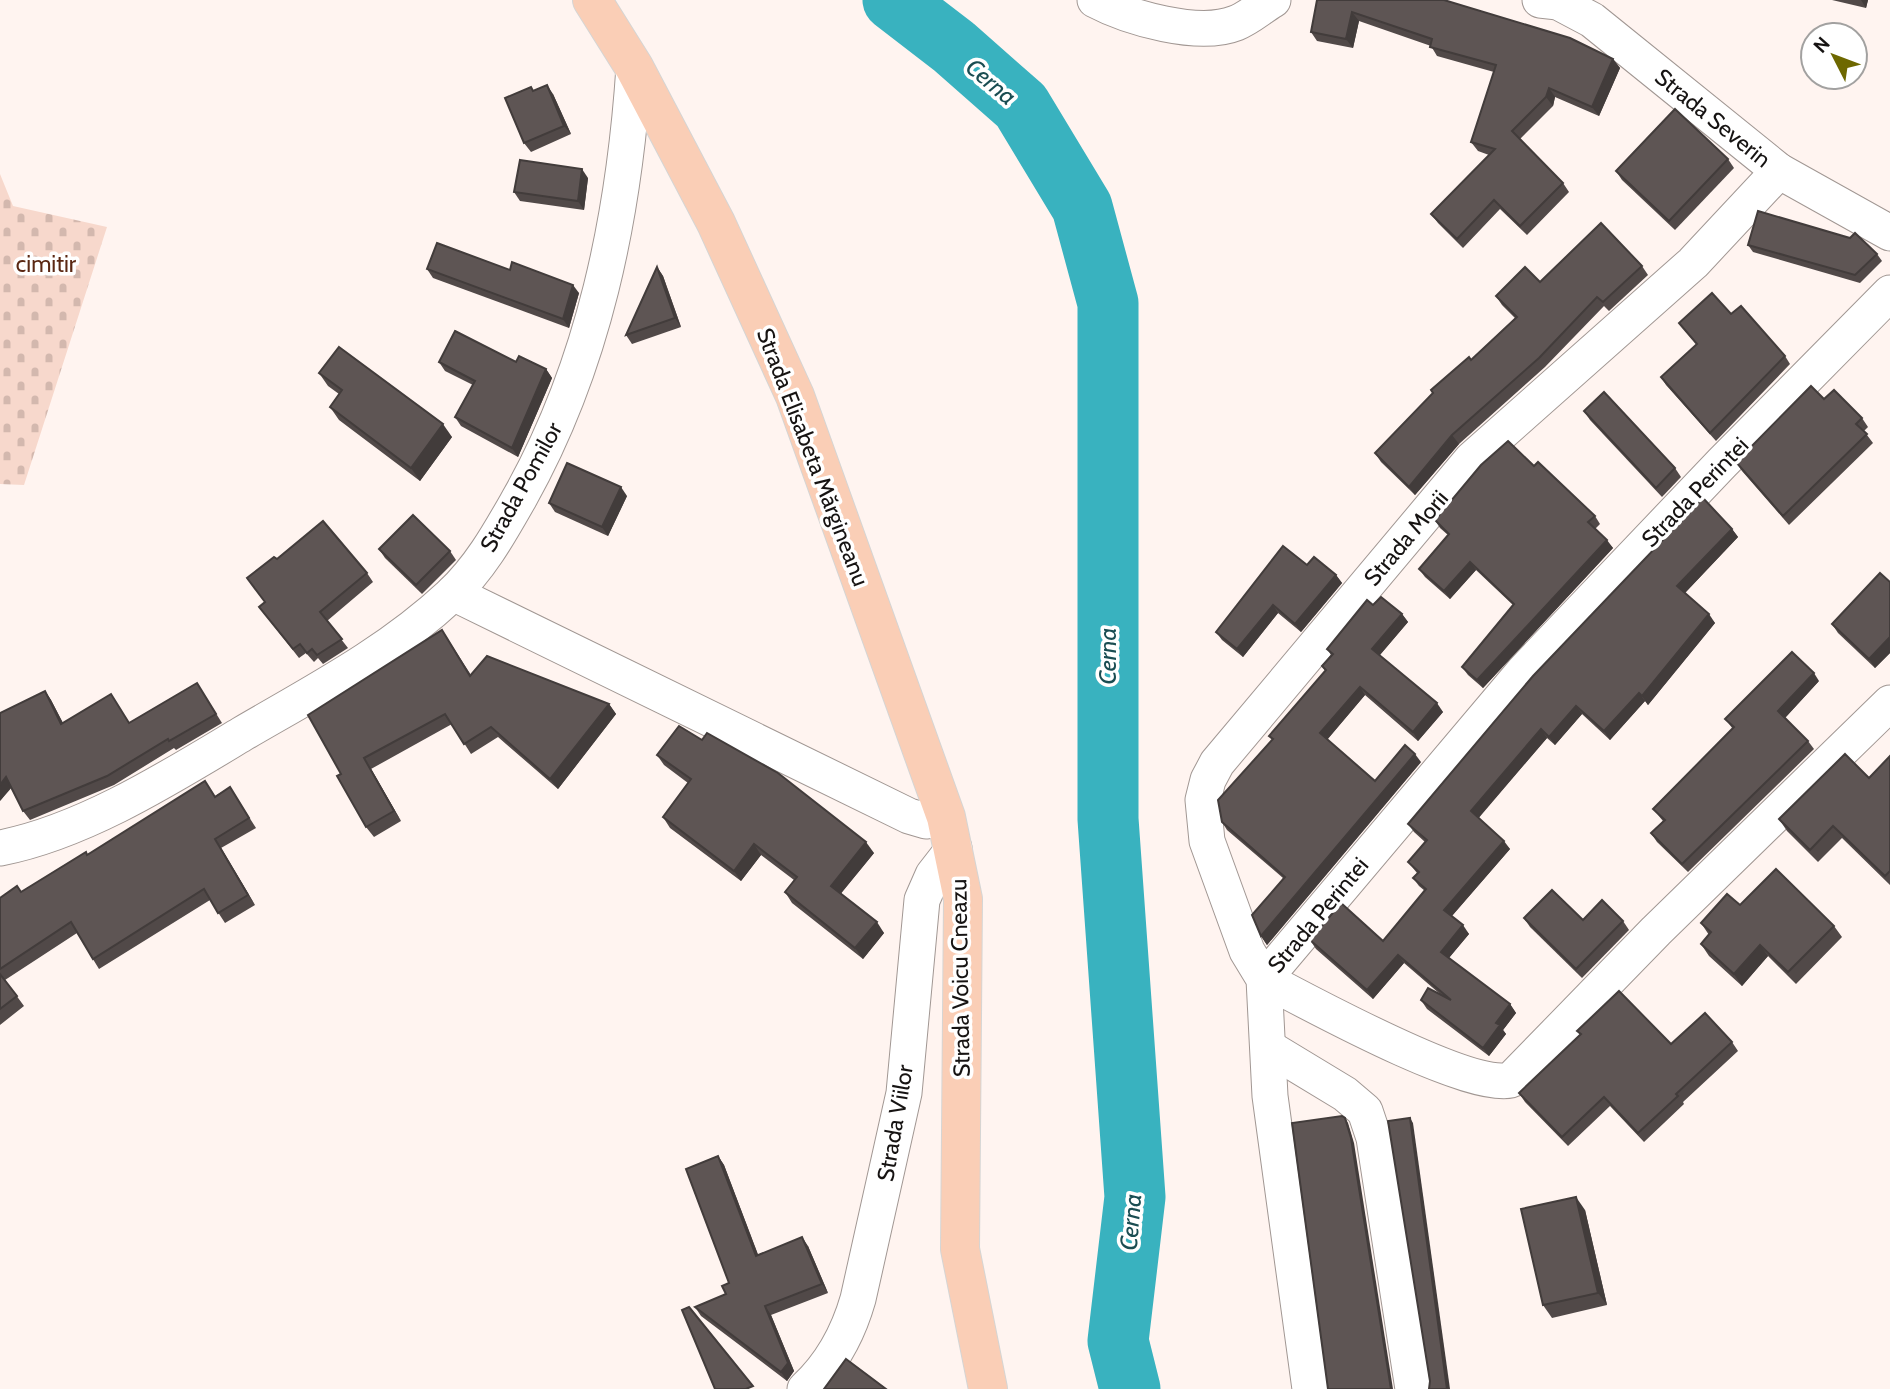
<svg xmlns="http://www.w3.org/2000/svg" width="1890" height="1389" viewBox="0 0 1890 1389" font-family="Cabin,sans-serif">
  <defs>
    <pattern id="cemetery-stones" width="16" height="16" patternUnits="userSpaceOnUse" patternTransform="scale(1.75)"><rect width="16" height="16" fill="#f7d8cc"/><path d="M2 7V4a2 2 0 0 1 4 0v3zM10 15v-3a2 2 0 0 1 4 0v3z" fill="#d3b8ae"/></pattern>
  </defs>
  <rect width="100%" height="100%" fill="#fff4f0"/>
  <path fill="url(#cemetery-stones)" d="M0,174l13,32 94,21 -83,258 -24,-1z"/>
  <g fill="none" stroke-linecap="round" stroke-linejoin="round">
    <path stroke="#39b2bf" stroke-width="61" d="M893,0l61,47 67,59 61,101 26,96v516l27,378 -17,144 12,48"/>
    <defs>
      <g id="minor">
        <path d="M1095,0c34,18 104,38 141,23 13,-5 25,-16 37,-23"/>
        <path d="M1540,0l18,2 34,18 187,151 111,62"/>
        <path d="M1890,293l-168,170 -198,208 -260,308c46,24 204,111 247,101l145,-149 234,-228"/>
        <path d="M453,593l456,223 17,5 20,-4"/>
        <path d="M0,848c83,-16 169,-70 242,-114 72,-42 147,-81 209,-139 30,-28 49,-63 69,-98 74,-132 104,-280 114,-430"/>
        <path d="M1269,1048l76,46 20,17 9,27 39,251"/>
        <path d="M805,1389c27,-25 43,-55 53,-90l46,-206 18,-193 11,-25 21,-27"/>
        <path d="M1310,1389l-40,-293 -6,-117 -17,-28 -40,-110 -4,-41 5,-20 9,-17 255,-304 221,-196 86,-92"/>
      </g>
      <path id="major" d="M592,0l42,67 82,156 79,173 151,421 17,82 -3,350 28,140"/>
    </defs>
    <use href="#minor" stroke="#a19793" stroke-width="37"/>
    <use href="#major" stroke="#d5d5d4" stroke-width="40"/>
    <use href="#minor" stroke="#fff" stroke-width="35"/>
    <use href="#major" stroke="#faceb6" stroke-width="38"/>
  </g>
  <g fill="#514948">
    <path d="M1317,0l296,59 7,9 -21,48 -44,-19 -2,9 -33,33 43,44 6,9 -42,43 -27,-26 -37,39 -25,-25 -7,-9 58,-59 -11,-4 -7,-9 23,-70 -57,-16 -6,-10 -72,-25 -6,27 -36,-7 -6,-9z"/>
    <path d="M1832,0h36l-2,8z"/>
    <path d="M531,87l2,4 20,3 18,40 -40,18 -7,-9z"/>
    <path d="M1728,159l6,9 -59,62 -53,-50 -6,-9z"/>
    <path d="M588,178l-4,32 -64,-9 -6,-9z"/>
    <path d="M1748,245l129,9 5,7 -22,22 -107,-31z"/>
    <path d="M1642,266l6,9 -39,36 -5,-5 -59,61 -86,77 -44,51 -34,-33 -6,-9 140,-135 -13,-13 -6,-9 44,-14z"/>
    <path d="M657,267l6,9 18,51 -49,17 -6,-9z"/>
    <path d="M427,269l83,1 69,23 -10,35 -136,-50z"/>
    <path d="M1731,314l54,42 5,8 -74,77 -50,-56 -5,-8 36,-32 -18,-22z"/>
    <path d="M439,362h77l30,7 6,9 -34,79 -57,-31 -6,-9 18,-32 -28,-14z"/>
    <path d="M319,373l133,64 -32,44 -81,-61 -9,-13 9,-13 -11,-8z"/>
    <path d="M1824,399l38,19 6,9 -4,4 9,12 -84,82 -47,-54 -6,-9z"/>
    <path d="M1584,411l91,57 6,9 -19,20 -72,-77z"/>
    <path d="M1534,466l61,50 5,8 -5,5 18,19 -130,140 -15,-13 -6,-8 51,-62 -37,-35 -26,29 -25,-22 -6,-8 29,-34 -8,-7 -5,-8z"/>
    <path d="M627,496l-19,40 -53,-24 -6,-9z"/>
    <path d="M1732,529l6,8 -53,56 30,30 -67,82 -3,-4 -35,39 -28,-26 -27,31 -8,-7 -69,80 32,31 -58,67 17,18 -20,24 61,46 6,9 -13,17 3,4 -17,22 -62,-47 -6,-9 19,-6 -36,-31 -31,36 -57,-50 -6,-9 73,1 42,-50 -6,-5 -6,-8 4,-5 -9,-11 17,-20 -11,-10 -6,-8z"/>
    <path d="M379,549l71,2 6,9 -34,34 -37,-36z"/>
    <path d="M277,559l90,14 6,9 -46,39 21,27 -25,16 -5,-6 -4,4 -8,-9 -7,5 -40,-51 6,-5 -18,-24z"/>
    <path d="M1307,565l29,10 6,8 -41,49 -23,-19 -35,44 -21,-17 -6,-8z"/>
    <path d="M1890,582v71l-15,15 -37,-35 -6,-9z"/>
    <path d="M1373,605l29,9 6,8 -28,33 63,57 -25,29 -53,-46 -38,45 48,41 46,-19 -154,183 -6,-9 22,-58 -56,-48 -5,-8 50,-82 -3,-4 56,-65 -3,-5 9,-11 -4,-6z"/>
    <path d="M442,630l29,45 138,29 7,10 -58,75 -60,-52 -27,17 -19,-30 -81,45 30,52 -27,16 -8,-10 -25,-53z"/>
    <path d="M1819,681l-34,37 23,23 6,8 -126,123 -31,-30 -6,-9 12,-12 -10,-12 80,-80 -8,-10z"/>
    <path d="M197,683l25,40 -46,27 -2,-2 -60,37 -84,35 -7,-9 -12,-24 -11,14 45,-110 6,9 12,23 48,-29 18,29z"/>
    <path d="M657,755l217,98 -33,40 43,40 -21,26 -71,-56 -7,-11 9,-12 -33,-25 -20,26 -71,-53 -7,-11 25,-34 -24,-18z"/>
    <path d="M1890,756v129l-48,-47 -24,24 -31,-31 -8,-12 90,-41z"/>
    <path d="M230,787l26,41 -35,20 34,57 -30,18 -15,-23 -111,69 -22,-36 -72,47 19,26 -24,19v-127l21,-6 66,-37 128,-59z"/>
    <path d="M1740,905l94,21 8,11 -46,47 -28,-28 -26,30 -33,-30 -8,-12 8,-9 -8,-12z"/>
    <path d="M1524,918l99,3 6,9 -47,48 -52,-51z"/>
    <path d="M1577,1031l94,13 61,-2 6,9 -55,51 1,2 -40,38 -34,-36 -42,40 -43,-44 -6,-9 61,-58z"/>
    <path d="M718,1156l6,9 34,90 50,-9 20,47 -57,22 23,56 -7,10 -86,-65 -6,-9 31,-13 3,-11z"/>
    <path d="M1585,1210l22,95 -55,13 -9,-13z"/>
  </g>
  <g fill="#423c3b">
    <path d="M1861,0h7l-2,8z"/>
    <path d="M1352,12l7,9 -6,27 -7,-9z"/>
    <path d="M1613,59l7,9 -21,48 -7,-9z"/>
    <path d="M547,85l6,9 18,40 -7,-8z"/>
    <path d="M1549,88l6,9 -2,9 -7,-9z"/>
    <path d="M582,169l6,9 -4,32 -6,-9z"/>
    <path d="M657,267l6,9 18,51 -6,-9z"/>
    <path d="M573,285l6,8 -10,35 -6,-9z"/>
    <path d="M546,369l6,9 -34,79 -6,-9z"/>
    <path d="M443,424l9,13 -32,44 -9,-13z"/>
    <path d="M1452,435l7,9 -44,51 -6,-8z"/>
    <path d="M621,487l6,9 -19,40 -6,-9z"/>
    <path d="M1732,529l6,8 -55,58 -6,-9z"/>
    <path d="M1607,540l6,8 -130,140 -6,-8z"/>
    <path d="M1470,562l6,8 -26,29 -6,-8z"/>
    <path d="M1336,575l6,8 -41,49 -6,-8z"/>
    <path d="M1273,605l5,8 -35,44 -6,-8z"/>
    <path d="M1402,614l6,8 -30,35 -6,-8z"/>
    <path d="M1709,614l6,9 -67,82 -6,-9z"/>
    <path d="M1890,637v16l-15,15 -6,-9z"/>
    <path d="M1814,673l5,8 -35,38 -6,-8z"/>
    <path d="M1360,687l5,8 -40,47 -5,-9z"/>
    <path d="M45,691l6,9 17,33 -7,-9z"/>
    <path d="M1639,693l6,8 -35,39 -6,-9z"/>
    <path d="M1437,703l6,9 -25,29 -5,-9z"/>
    <path d="M609,704l7,10 -58,75 -8,-10z"/>
    <path d="M1576,706l6,8 -27,31 -6,-8z"/>
    <path d="M1541,729l6,9 -70,82 -6,-9z"/>
    <path d="M1415,754l6,8 -154,183 -6,-9z"/>
    <path d="M364,758l7,11 30,52 -7,-10z"/>
    <path d="M6,777l7,9 -13,15v-16z"/>
    <path d="M215,839l6,9 34,57 -7,-10z"/>
    <path d="M1504,841l6,8 -60,69 -6,-8z"/>
    <path d="M866,842l8,11 -35,43 -8,-10z"/>
    <path d="M754,844l7,11 -20,26 -7,-10z"/>
    <path d="M877,922l7,11 -21,26 -8,-11z"/>
    <path d="M1463,925l6,9 -22,26 -6,-8z"/>
    <path d="M1760,945l8,11 -26,30 -8,-12z"/>
    <path d="M1398,955l6,8 -31,36 -6,-9z"/>
    <path d="M1510,1004l6,9 -13,17 3,4 -17,22 -6,-8 13,-25z"/>
    <path d="M1345,1118l3,5 6,20 39,246h-2z"/>
    <path d="M1410,1118l3,5 37,266h-3z"/>
    <path d="M718,1156l6,9 38,100 -6,-9z"/>
    <path d="M1576,1197l9,13 22,95 -9,-12z"/>
    <path d="M802,1237l6,9 20,47 -6,-9z"/>
    <path d="M765,1306l6,9 23,56 -7,10 -6,-9z"/>
  </g>
  <g fill="#5e5554" stroke="#423c3b" stroke-width="2">
    <path d="M1317,0h127l126,38 43,21 -21,48 -43,-19 -3,9 -34,34 51,52 -43,43 -26,-26 -37,39 -26,-25 64,-65 -24,-7 25,-77 -66,-18 2,-8 -80,-27 -6,27 -35,-7z"/>
    <path d="M547,85l17,41 -40,17 -19,-45 26,-11 2,4z"/>
    <path d="M1675,109l53,50 -59,62 -53,-50z"/>
    <path d="M520,160l62,9 -4,32 -64,-9z"/>
    <path d="M1758,211l92,27 5,-5 22,21 -22,21 -107,-30z"/>
    <path d="M1601,223l41,43 -39,36 -6,-5 -58,61 -87,77 -43,52 -34,-34 58,-60 -2,-3 38,-33 2,3 46,-43 -21,-21 29,-29 15,15z"/>
    <path d="M437,243l73,27 2,-8 61,23 -10,34 -136,-50z"/>
    <path d="M657,267l18,51 -49,17z"/>
    <path d="M1712,293l19,21 10,-8 44,50 -75,77 -49,-56 36,-33 -18,-21z"/>
    <path d="M455,331l61,31 3,-6 27,13 -34,79 -57,-31 20,-36 -36,-19z"/>
    <path d="M339,347l104,77 -32,44 -81,-61 12,-17 -23,-17z"/>
    <path d="M1811,386l13,13 10,-9 28,28 -6,6 11,10 -84,82 -47,-54z"/>
    <path d="M1604,392l71,76 -19,20 -72,-77z"/>
    <path d="M1508,441l26,25 4,-4 57,54 -7,6 19,18 -130,140 -15,-13 52,-63 -44,-42 -26,29 -25,-22 30,-35 -14,-14 46,-55z"/>
    <path d="M567,463l54,24 -19,40 -53,-24z"/>
    <path d="M1703,498l29,31 -55,57 32,28 -67,82 -3,-3 -35,38 -28,-25 -27,31 -8,-8 -70,82 33,30 -60,69 19,15 -22,27 69,52 -14,19 4,2 -17,23 -62,-48 7,-12 23,12 -53,-45 -31,35 -57,-50 31,-37 42,38 43,-52 -13,-11 6,-6 -11,-10 19,-22 -19,-16 125,-148z"/>
    <path d="M413,515l37,36 -34,34 -37,-36z"/>
    <path d="M323,521l44,52 -47,39 22,27 -25,16 -5,-6 -5,4 -7,-9 -7,5 -34,-42 6,-5 -18,-24 27,-21 3,2z"/>
    <path d="M1283,546l24,19 7,-8 22,18 -41,49 -22,-19 -36,44 -21,-17z"/>
    <path d="M1880,573l10,9v55l-21,22 -37,-35z"/>
    <path d="M1381,597l21,17 -30,35 65,54 -24,29 -53,-45 -40,46 55,48 30,-36 10,9 -154,182 -9,-21 33,-38 -63,-55 -4,-22 55,-61 -4,-3 57,-66 -4,-4 11,-12 -6,-5 40,-49 6,5z"/>
    <path d="M442,630l28,46 17,-20 122,48 -59,75 -59,-52 -27,17 -19,-30 -81,44 30,53 -28,16 -29,-51 4,-2 -33,-59z"/>
    <path d="M1792,652l22,21 -36,38 30,30 -126,123 -31,-31 14,-13 -12,-11 81,-82 -9,-8z"/>
    <path d="M197,683l19,31 -47,27 -1,-2 -61,37 -84,35 -17,-34 -6,8v-72l45,-22 16,33 50,-30 18,29z"/>
    <path d="M679,726l23,14 5,-7 71,40 88,69 -35,44 46,36 -22,26 -70,-56 12,-15 -43,-33 -20,27 -71,-54 28,-38 -34,-24z"/>
    <path d="M1845,754l24,24 21,-22v115l-5,5 -52,-50 -23,24 -31,-31z"/>
    <path d="M205,781l10,16 15,-10 19,31 -34,21 33,56 -30,18 -14,-24 -111,70 -22,-37 -71,47v-71l17,-12 4,6 65,-40 1,3z"/>
    <path d="M1776,869l58,57 -46,46 -28,-27 -26,29 -33,-30 10,-12 -10,-9 26,-29 13,11z"/>
    <path d="M1552,890l31,30 19,-20 21,21 -47,48 -52,-51z"/>
    <path d="M0,974l17,22 -17,13z"/>
    <path d="M1619,991l52,53 34,-31 27,29 -56,52 2,2 -40,37 -34,-36 -42,40 -43,-44 62,-59 -4,-3z"/>
    <path d="M1342,1116l3,2 6,20 40,251h-63l-36,-266z"/>
    <path d="M1410,1118l37,271h-18l1,-8 -42,-260z"/>
    <path d="M718,1156l38,100 46,-19 20,47 -57,22 23,57 -7,9 -86,-65 31,-13 -4,-8 7,-3 -43,-114z"/>
    <path d="M1576,1197l22,96 -55,12 -22,-96z"/>
    <path d="M689,1307l64,79 -7,3h-31l-33,-79z"/>
    <path d="M846,1359l40,30h-62z"/>
  </g>
  <g text-anchor="middle" stroke-width="7" stroke-linejoin="round" paint-order="stroke">
    <g font-size="23" fill="#161312" stroke="#fff">
      <text transform="translate(1713 118) rotate(39)" y="8">Strada Severin</text>
      <text transform="translate(813 457) rotate(69)" y="8">Strada Elisabeta Mărgineanu</text>
      <text transform="translate(521 487) rotate(-61)" y="8">Strada Pomilor</text>
      <text transform="translate(1695 492) rotate(-46)" y="8">Strada Perintei</text>
      <text transform="translate(1406 538) rotate(-50)" y="8">Strada Morii</text>
      <text transform="translate(1318 915) rotate(-50)" y="8">Strada Perintei</text>
      <text transform="translate(960 978) rotate(-91)" y="8">Strada Voicu Cneazu</text>
      <text transform="translate(895 1123) rotate(-80)" y="8">Strada Viilor</text>
    </g>
    <g font-size="23" fill="#5b2813" stroke="#fff">
      <text x="46" y="272">cimitir</text>
    </g>
    <g font-size="24" font-style="italic" fill="#1a4d52" stroke="#fff">
      <text transform="translate(991 82) rotate(40)" y="8">Cerna</text>
      <text transform="translate(1108 656) rotate(-90)" y="8">Cerna</text>
      <text transform="translate(1131 1222) rotate(-85)" y="8">Cerna</text>
    </g>
  </g>
  <g transform="translate(1834 56) rotate(312)"><circle r="33" fill="#ffffff" stroke="#a2a1a0" stroke-width="2"/>
  <path d="M0-5L12 26L0 18L-12 26Z" fill="#6e6800"/>
  <text y="-10" font-size="19" font-weight="bold" text-anchor="middle" fill="#161312">N</text>
  </g>
</svg>
